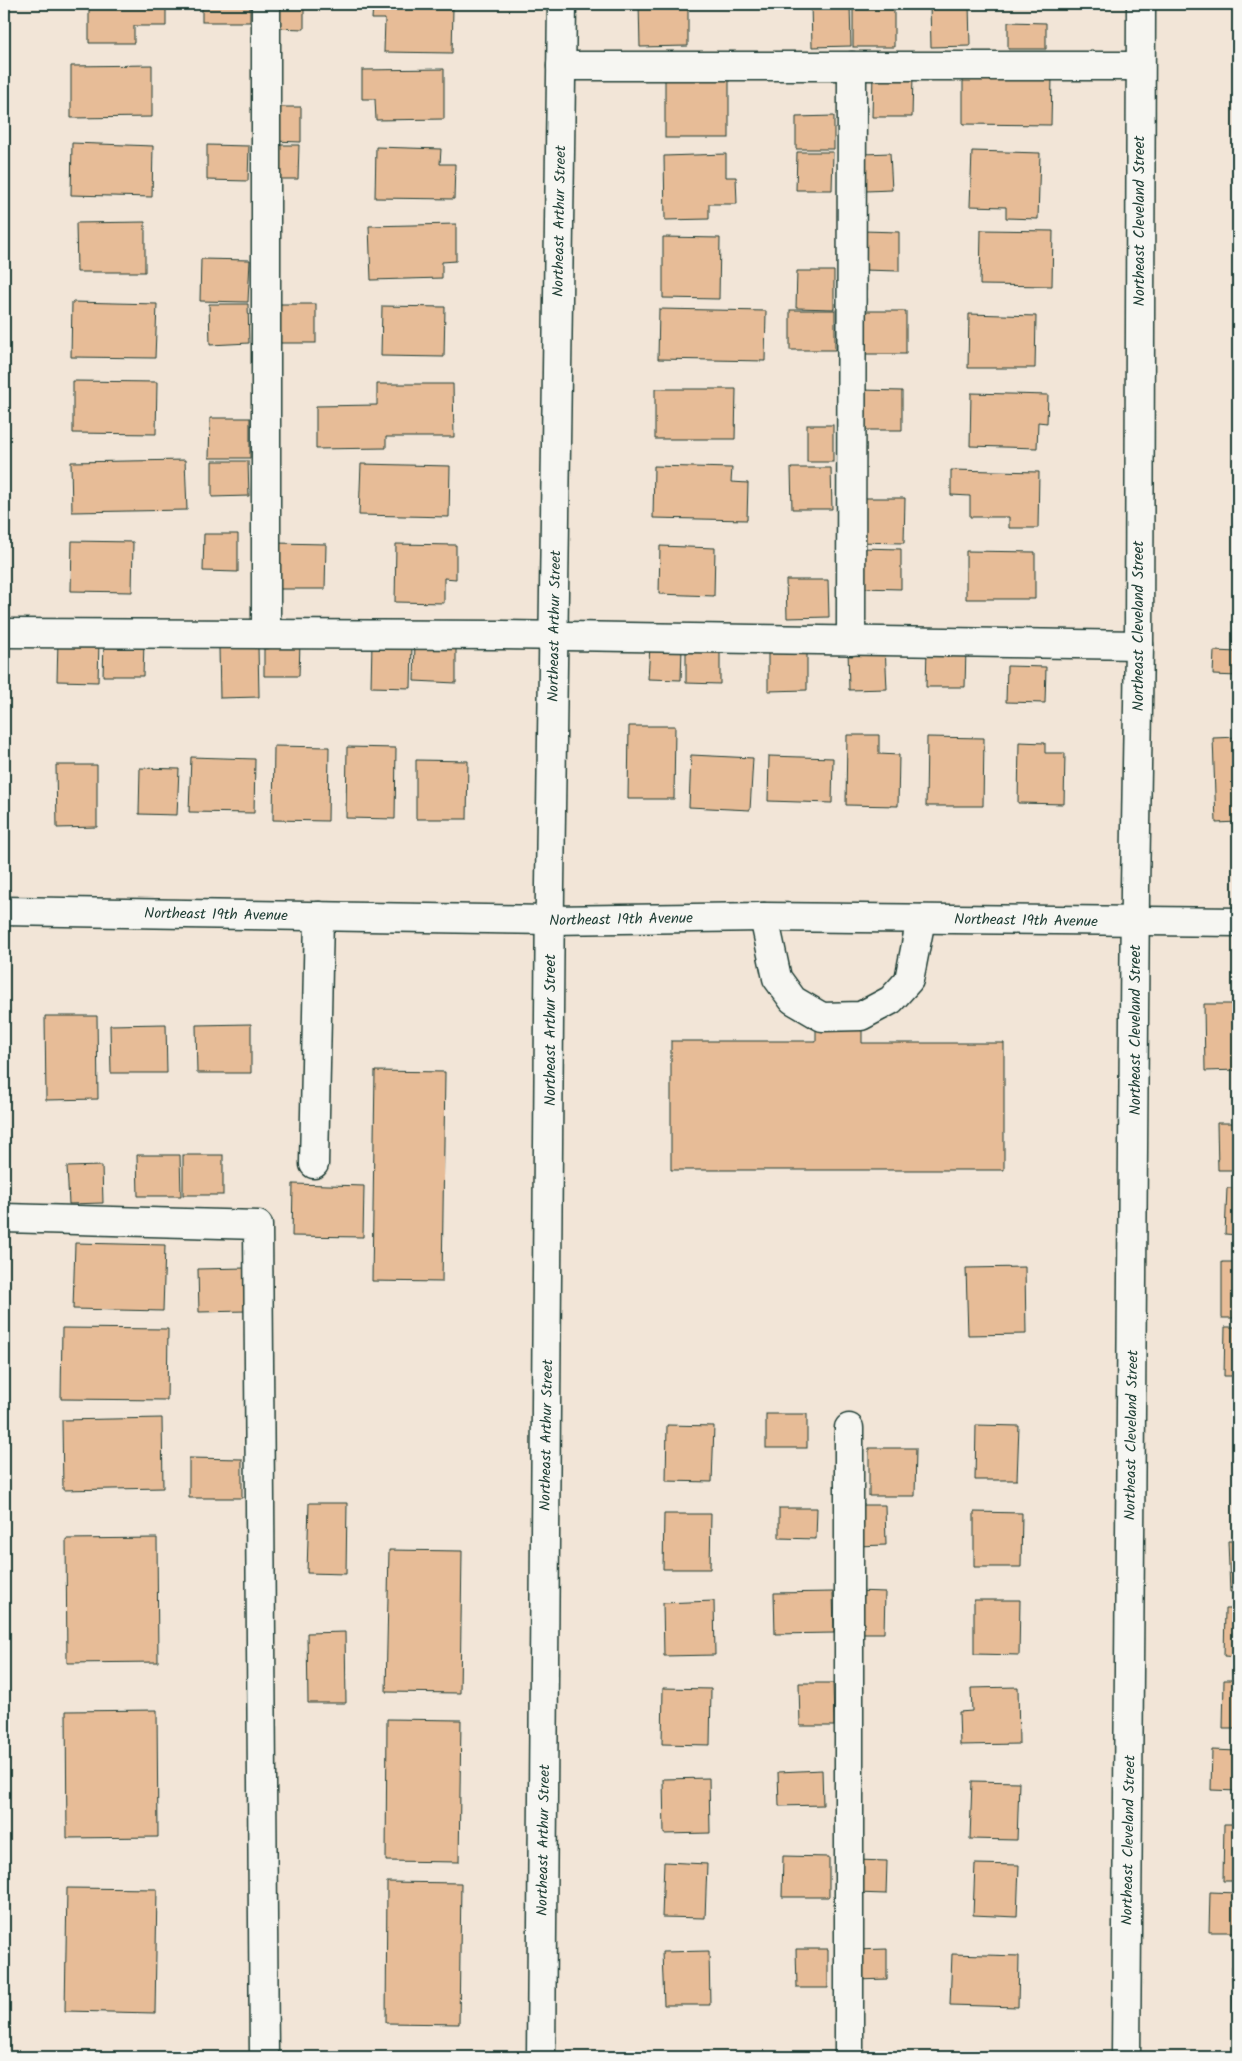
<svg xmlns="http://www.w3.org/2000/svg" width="1242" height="2061" viewBox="0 0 1242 2061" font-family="Kalam,sans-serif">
  <rect width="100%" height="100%" fill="#f2e5d7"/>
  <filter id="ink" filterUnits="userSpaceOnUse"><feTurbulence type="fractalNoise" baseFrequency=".02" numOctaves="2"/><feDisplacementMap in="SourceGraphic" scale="10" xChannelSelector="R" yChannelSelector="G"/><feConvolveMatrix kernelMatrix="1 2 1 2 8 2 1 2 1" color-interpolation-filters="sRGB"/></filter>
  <g filter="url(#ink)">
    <g fill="#e7bc97" stroke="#1f3d34">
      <path d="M89,4h77v22h-32v17h-45z"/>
      <rect x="202" y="4" width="48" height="18"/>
      <path d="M276,4h28v25l-28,-1z"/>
      <path d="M373,4h64v4h16l-1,45 -68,-1 1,-33h-13z"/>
      <path d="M639,4h49v42l-48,1z"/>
      <path d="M811,4h39l1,42 -39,1z"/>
      <path d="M930,4h39l1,42 -39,1z"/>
      <rect x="853" y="6" width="41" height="41"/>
      <path d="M1008,22l38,1v26h-38z"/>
      <path d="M152,65v52l-81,1v-52z"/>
      <path d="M444,69v50l-68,1 -1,-21h-13v-29z"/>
      <path d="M873,73l40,1 -1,43h-40z"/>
      <rect x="665" y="76" width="64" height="62"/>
      <path d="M963,76l89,1 -1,48 -88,-1z"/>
      <path d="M273,107h28v35l-28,-1z"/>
      <path d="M834,116v33h-38v-32z"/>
      <rect x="1237" y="129" width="1" height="41"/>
      <path d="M72,143l81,3 -1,51 -81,-2z"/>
      <path d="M207,145l42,1 -1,35 -41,-1z"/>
      <path d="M276,145h23l-1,34h-22z"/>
      <path d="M376,147l65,2 -1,15h15l-1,35 -79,-1z"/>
      <path d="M972,151l68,2 -2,66 -32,-1v-11l-36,-1z"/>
      <path d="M797,152h36l-1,38h-36z"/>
      <path d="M890,153l2,37 -26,1 -2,-37z"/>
      <path d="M726,154v23h10l1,27h-28v15l-44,1 -1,-64z"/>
      <path d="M145,222v50h-68l-1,-49z"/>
      <path d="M456,224v37l-14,1v16l-71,2 -2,-54z"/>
      <path d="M981,230l72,1 -1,55 -72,-1z"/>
      <path d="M862,231l37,1v39l-36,-1z"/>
      <path d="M663,237l57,1 -1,61 -56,-1z"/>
      <path d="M201,259l49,1 -2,42 -48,-1z"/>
      <path d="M797,271h37v38l-38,-1z"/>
      <path d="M72,302l85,2 -2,54 -84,-1z"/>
      <path d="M209,304h39l1,39 -39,2z"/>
      <rect x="273" y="304" width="43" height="39"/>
      <path d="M382,306l63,1 -1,50 -63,-1z"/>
      <path d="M659,309l107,2 -1,50 -107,-2z"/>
      <rect x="790" y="310" width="45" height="40"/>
      <path d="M862,311h44v43h-43z"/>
      <path d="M969,314l67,2 -1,52h-67z"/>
      <path d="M73,381l84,1 -1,52 -83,-1z"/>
      <path d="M377,384h76l1,53h-68v11l-70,1v-43l61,-1z"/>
      <path d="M655,389h81l-1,50h-80z"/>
      <path d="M861,390l41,1v39h-42z"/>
      <path d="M971,393l77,2 -1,28 -9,-1 -1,26 -67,-2z"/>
      <path d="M210,418h40v40h-41z"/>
      <rect x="807" y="425" width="26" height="37"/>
      <path d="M185,460l2,50 -115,2 -1,-50z"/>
      <path d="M212,461h36l1,35 -37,1z"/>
      <path d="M361,464l89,2 -1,51 -90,-2z"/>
      <path d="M654,466l78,2 -1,14 17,1 -1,37 -94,-2z"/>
      <path d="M791,468h40l1,41h-40z"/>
      <path d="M951,470l88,2 -1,56h-29v-11h-39v-21l-19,-1z"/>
      <path d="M857,498h48l-1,45 -48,-1z"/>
      <path d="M204,534h34v38l-35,-1z"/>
      <path d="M72,541l61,1 -1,50 -61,-1z"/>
      <path d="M276,543l50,1 -1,45h-50z"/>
      <path d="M396,544l60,1v34l-12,-1v25l-49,-1z"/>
      <path d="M660,546l55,2 -1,48 -55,-2z"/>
      <path d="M860,548l41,1v40l-42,-1z"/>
      <path d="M966,551l69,1v47h-69z"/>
      <path d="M1235,573h3v70h-5z"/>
      <path d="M786,580h42l1,37 -42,1z"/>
      <path d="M58,640h41l-1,42 -41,-1z"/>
      <path d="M104,641l40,1 -1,34h-40z"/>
      <path d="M264,641l36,1 -1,34h-35z"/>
      <path d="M372,642l40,1 -1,45 -40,-1z"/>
      <path d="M415,642l41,1v40l-42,-2z"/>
      <path d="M650,646l32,2 -1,32 -33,-1z"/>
      <path d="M885,646l2,43 -38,1 -1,-42z"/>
      <path d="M258,647l1,50 -39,1 -1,-50z"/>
      <path d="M927,647l39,1 -1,39h-39z"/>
      <path d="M686,648h34v36l-34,-1z"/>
      <path d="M768,648h39v42l-39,1z"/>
      <path d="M1214,651l24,1v24l-25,-1z"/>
      <path d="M1007,666l39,1 -1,36 -39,-1z"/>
      <path d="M629,726h46l-1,73h-46z"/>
      <path d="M847,735h32v19l20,1 -1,51 -52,-1z"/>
      <path d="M927,737l57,1 -1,68h-57z"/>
      <path d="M1238,737v85l-22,1 -3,-85z"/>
      <path d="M1019,742l26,1v10h20l-1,51 -46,-1z"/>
      <path d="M274,746l55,1 -1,74 -55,-1z"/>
      <path d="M347,747l49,1 -1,71 -49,-1z"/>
      <path d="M691,755l62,3 -3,52 -61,-3z"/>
      <path d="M769,756l64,2 -1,45 -64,-2z"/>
      <path d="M191,757l64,2 -1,54 -65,-1z"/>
      <path d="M416,760l52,1 -1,58h-51z"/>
      <path d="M56,765h41v62l-40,1z"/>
      <path d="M140,768l39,1 -2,46 -38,-1z"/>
      <path d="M1204,1004h34v66l-33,1z"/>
      <path d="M45,1016h52l1,83 -52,1z"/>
      <path d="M166,1024l1,49h-56l-1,-48z"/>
      <path d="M251,1024v49h-54l-1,-48z"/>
      <path d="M816,1029h46v14h142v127h-333v-129h145z"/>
      <path d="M375,1071l70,1 -3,210 -70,-1z"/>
      <path d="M1217,1123h21v47h-20z"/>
      <path d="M137,1155h43l1,41h-43z"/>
      <rect x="183" y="1155" width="40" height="40"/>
      <path d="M102,1166l1,37 -34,1 -2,-37z"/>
      <path d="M293,1184l71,2 -1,51 -71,-1z"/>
      <path d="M1227,1188h11v47l-13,-1z"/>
      <path d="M75,1243l90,2 -2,66 -90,-2z"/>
      <rect x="1222" y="1262" width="16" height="56"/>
      <path d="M1025,1267l1,67 -58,1 -2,-67z"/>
      <path d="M245,1268l1,43 -47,1 -1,-43z"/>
      <path d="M1225,1327h13v49h-14z"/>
      <path d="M62,1328l106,1 -1,71 -106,-1z"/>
      <path d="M1234,1401l4,1v55h-5z"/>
      <rect x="766" y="1414" width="41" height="34"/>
      <path d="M162,1418l1,70 -100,2 -1,-70z"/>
      <path d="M667,1425l47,1 -2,56 -46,-1z"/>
      <path d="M976,1425l43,1 -2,54h-42z"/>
      <path d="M869,1448h47l-1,48h-46z"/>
      <path d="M189,1458l53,1v39h-53z"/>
      <path d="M309,1503h38l-1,71 -39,-1z"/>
      <path d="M856,1505h29l1,40 -30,1z"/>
      <path d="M779,1508h38l-1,31 -37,-1z"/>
      <path d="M974,1512l48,1 -1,54h-47z"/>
      <path d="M664,1514h47l-1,55h-47z"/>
      <path d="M157,1538l1,124 -91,1 -1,-124z"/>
      <path d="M1228,1541h10v50l-8,1z"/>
      <path d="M389,1550l73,1 -2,142 -74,-1z"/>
      <path d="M855,1591l30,1 -1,41h-29z"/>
      <path d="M833,1592l1,41 -59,1 -1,-41z"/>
      <path d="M974,1600h46l-1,55 -45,-1z"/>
      <path d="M714,1601l1,54 -51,1 -1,-53z"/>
      <path d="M1225,1609h13v48l-14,-1z"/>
      <path d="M345,1632l1,71h-38l-1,-70z"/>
      <path d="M1224,1680h14v49h-15z"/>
      <path d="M799,1683h34l1,43h-34z"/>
      <path d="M1018,1687l1,57 -59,1 -1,-33 13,-1 -1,-23z"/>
      <path d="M663,1688l48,1 -1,56 -48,-1z"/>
      <path d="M157,1710l1,127 -91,1 -1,-127z"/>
      <path d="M387,1719l74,1 -2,142 -73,-1z"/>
      <path d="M1212,1750l26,1v40l-27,-1z"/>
      <path d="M822,1770l1,35 -44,1 -1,-34z"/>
      <path d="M709,1778l1,55 -46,1 -1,-55z"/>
      <path d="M972,1781l47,1 -2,58 -47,-1z"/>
      <path d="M1224,1824h14v57h-15z"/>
      <path d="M783,1856l46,1v40h-47z"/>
      <path d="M856,1860l31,1 -1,33 -31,-1z"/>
      <path d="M664,1862l43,2 -2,54 -43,-1z"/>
      <path d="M975,1864l44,1 -2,52 -44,-2z"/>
      <path d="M387,1882l74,1 -2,141 -73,-1z"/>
      <path d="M67,1888l90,1 -2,124 -90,-2z"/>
      <path d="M1210,1892l28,1v39h-29z"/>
      <path d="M796,1949h32v39h-31z"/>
      <path d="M887,1949v30l-32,1 -1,-30z"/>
      <path d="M709,1951l1,54h-46l-2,-53z"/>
      <path d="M952,1954l67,2 -1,51 -68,-2z"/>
      <path d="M1232,1966h6v43h-5z"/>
    </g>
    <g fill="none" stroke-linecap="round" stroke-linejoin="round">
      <defs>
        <g id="minor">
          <path d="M266,4v630"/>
          <path d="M561,66h578"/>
          <path d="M4,633l499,2 636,10"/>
          <path d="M851,641l1,-575"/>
          <path d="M4,911l546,9 214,-3 474,5"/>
          <path d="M764,917l13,61 16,22 29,17 39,-1 30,-16 18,-20 12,-61"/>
          <path d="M314,1164l5,-248"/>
          <path d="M4,1218l254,7 6,832"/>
          <path d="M541,2057l9,-1172 12,-881"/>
          <path d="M849,2057v-629"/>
          <path d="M1126,2057l9,-1168 4,-244 2,-641"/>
        </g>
      </defs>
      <use href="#minor" stroke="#1f3d34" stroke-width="31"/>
      <use href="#minor" stroke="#f6f6f2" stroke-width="28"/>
    </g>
  </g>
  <g text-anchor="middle" stroke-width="4" stroke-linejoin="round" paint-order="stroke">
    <g font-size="15" fill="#1f3d34" stroke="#f6f6f2">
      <text transform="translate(559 221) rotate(-89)" y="5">Northeast Arthur Street</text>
      <text transform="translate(1139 221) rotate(-90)" y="5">Northeast Cleveland Street</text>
      <text transform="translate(554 626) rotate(-89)" y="5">Northeast Arthur Street</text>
      <text transform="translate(1138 626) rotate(-90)" y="5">Northeast Cleveland Street</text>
      <text transform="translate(216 914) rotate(1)" y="5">Northeast 19th Avenue</text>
      <text transform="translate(621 919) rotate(-1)" y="5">Northeast 19th Avenue</text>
      <text transform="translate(1026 920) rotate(1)" y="5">Northeast 19th Avenue</text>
      <text transform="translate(550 1030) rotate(-90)" y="5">Northeast Arthur Street</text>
      <text transform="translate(1135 1030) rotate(-90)" y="5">Northeast Cleveland Street</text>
      <text transform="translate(546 1435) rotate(-89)" y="5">Northeast Arthur Street</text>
      <text transform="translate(1131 1435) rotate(-89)" y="5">Northeast Cleveland Street</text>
      <text transform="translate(543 1840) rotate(-89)" y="5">Northeast Arthur Street</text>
      <text transform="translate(1128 1840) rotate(-89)" y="5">Northeast Cleveland Street</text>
    </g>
  </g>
  <rect width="1242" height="2061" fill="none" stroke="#f6f6f2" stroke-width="20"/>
  <rect x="10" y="10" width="1222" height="2041" fill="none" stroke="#1f3d34" stroke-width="2" filter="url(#ink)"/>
</svg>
